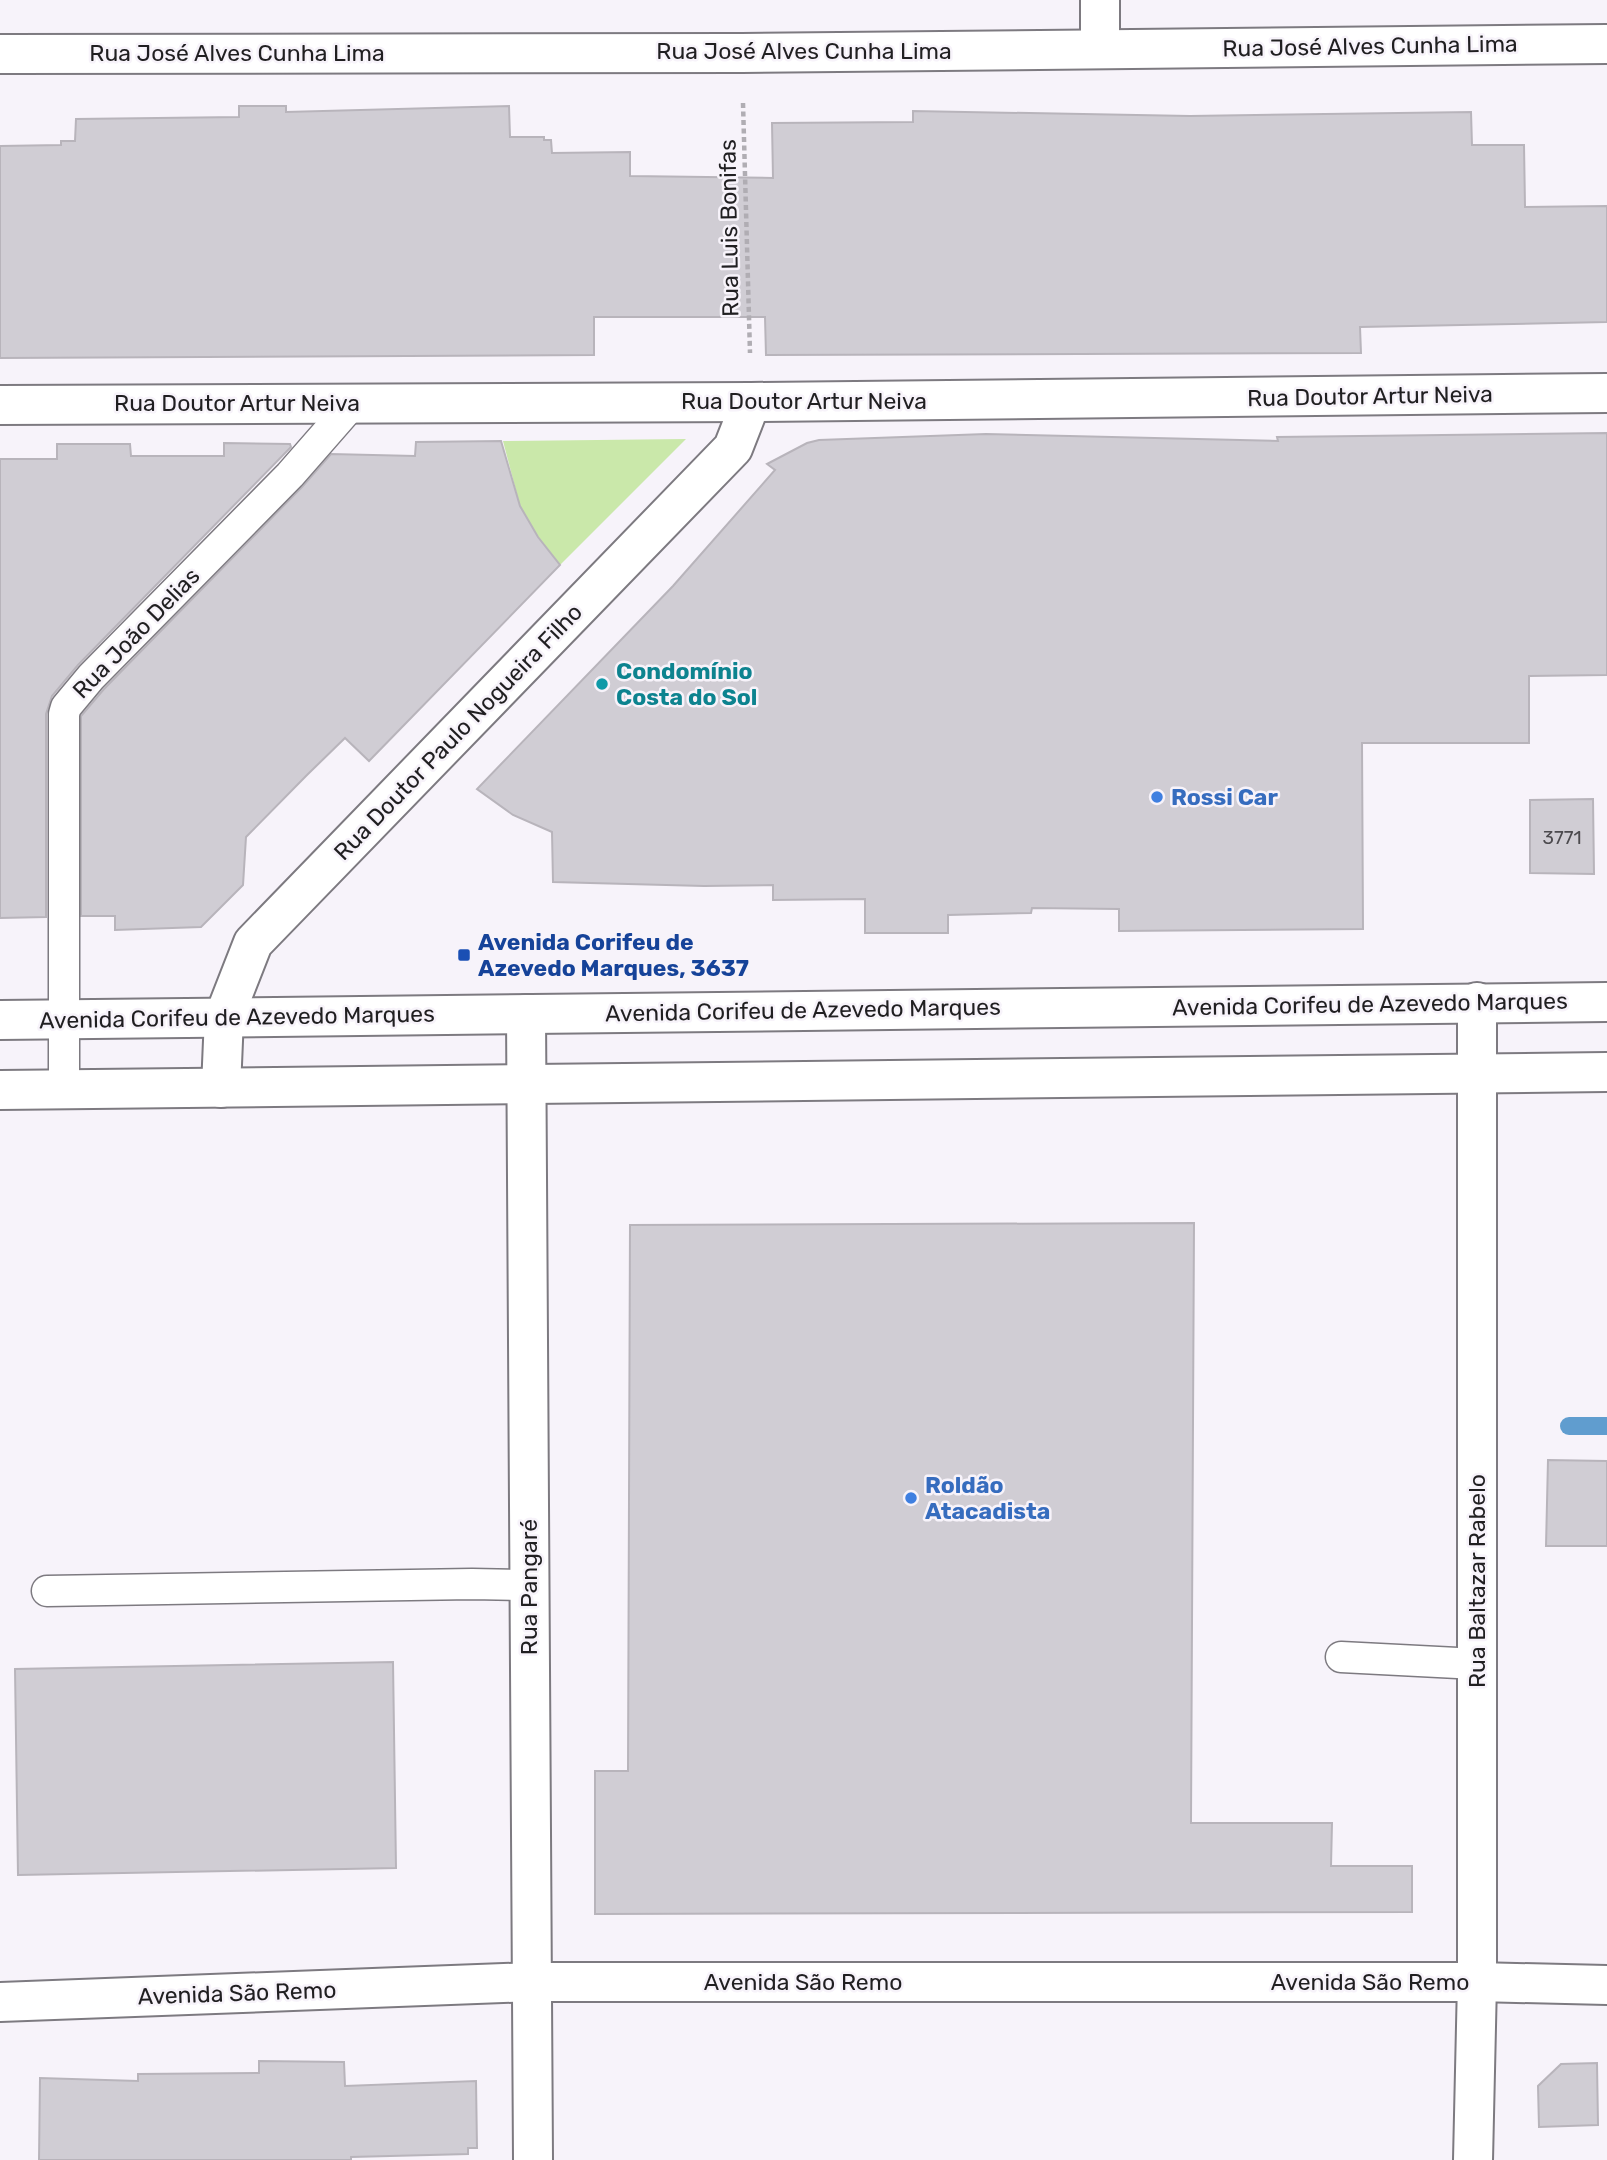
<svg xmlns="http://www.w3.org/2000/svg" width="1607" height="2160" viewBox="0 0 1607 2160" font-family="Rubik,sans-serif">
  <rect width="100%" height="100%" fill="#f7f3fa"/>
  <path fill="#cae8aa" d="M686,439l-126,126 -22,-28 -18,-31 -17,-65z"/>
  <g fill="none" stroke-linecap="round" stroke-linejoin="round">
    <path stroke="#609dcf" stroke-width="18" d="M1569,1426h38"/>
  </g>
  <g fill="#d0cdd4" stroke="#b8b4bb" stroke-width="2">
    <path d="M239,106h47v6l223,-6 1,31h34v3h7l1,13 78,-1v24l143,2 -1,-55 141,-1v-11l277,5 281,-4 1,33h52l1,62 82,-1v116l-247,5 1,26 -595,2 -1,-38h-171v38l-594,3v-212l61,-1v-4h14l1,-22 163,-2z"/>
    <path d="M1607,433v242l-78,1v67h-167l1,186 -244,2v-22l-87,-1 -1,5 -83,2v18h-83v-34l-92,1v-15l-69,1 -151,-4 -1,-50 -39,-17 -36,-26 196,-203 102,-116 -8,-6 40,-21 12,-3 167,-6 292,7 -1,-4z"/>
    <path d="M501,441l19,65 18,31 22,28 -191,196 -24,-23 -38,37 -61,62 -3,48 -42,42 -86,3v-14h-34v-200l23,-27 198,-202 29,-33 84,2 1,-14z"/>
    <path d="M224,443l66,1 1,3 -213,218 -26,31 -6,18v203l-46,1v-459h57v-15h73l1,12h93z"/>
    <path d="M1593,799l1,75 -64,-1v-73z"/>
    <path d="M1194,1223l-3,600h141l-1,43h81v46l-817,2v-143h33l2,-546z"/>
    <path d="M1548,1460l59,1v85h-61z"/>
    <path d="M393,1662l3,206 -378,7 -3,-206z"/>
    <path d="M259,2061l85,1 1,24 131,-5 1,67h-9v6l-117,3v3h-312l1,-82 98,3v-7l121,-1z"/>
    <path d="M1597,2063l1,62 -59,2 -1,-41 23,-22z"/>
  </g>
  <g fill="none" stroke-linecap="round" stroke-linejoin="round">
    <defs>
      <g id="service">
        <path d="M64,1090v-376l2,-7 25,-30 199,-202 63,-72"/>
        <path d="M47,1591l425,-7 57,1"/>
        <path d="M1341,1657l136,7"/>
      </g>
      <g id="minor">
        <path d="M1100,0v49"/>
        <path d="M0,54l742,-1 865,-9"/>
        <path d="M0,405l751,-3 856,-9"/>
        <path d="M526,1014l7,1146"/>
        <path d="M221,1088l3,-71 29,-74 480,-495 18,-46"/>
        <path d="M0,2002l532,-20h945l130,3"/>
        <path d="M1473,2160l4,-178v-980"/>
      </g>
      <g id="primary">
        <path d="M0,1020l1607,-18"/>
        <path d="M0,1090l1607,-18"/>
      </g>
    </defs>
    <use href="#service" stroke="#7d7a80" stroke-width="33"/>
    <use href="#minor" stroke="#7d7a80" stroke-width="42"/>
    <use href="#primary" stroke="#7d7a80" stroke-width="42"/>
    <path stroke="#b0adb3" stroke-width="4.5" stroke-dasharray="5 3.5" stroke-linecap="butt" d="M743,103l7,250"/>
    <use href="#service" stroke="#fff" stroke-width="30"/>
    <use href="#minor" stroke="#fff" stroke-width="38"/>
    <use href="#primary" stroke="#fff" stroke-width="38"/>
  </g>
  <circle fill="#0f9aa8" stroke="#f7f3fa" stroke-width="2.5" cx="602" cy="684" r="7"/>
  <g fill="#3f7fe0" stroke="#f7f3fa" stroke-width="2.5">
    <circle cx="1157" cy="797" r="7"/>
    <circle cx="911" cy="1498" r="7"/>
  </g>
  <rect fill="#1a4fb4" stroke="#f7f3fa" stroke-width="2.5" x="457" y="948" width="14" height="14" rx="3.5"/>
  <g text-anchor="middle" stroke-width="5" stroke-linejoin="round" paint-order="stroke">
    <g font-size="19" fill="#4c4a4e">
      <text x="1562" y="844">3771</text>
    </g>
    <g font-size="23" fill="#201f21" stroke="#f7f3fa">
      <text transform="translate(1370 46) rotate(-1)" y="8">Rua José Alves Cunha Lima</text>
      <text x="804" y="59">Rua José Alves Cunha Lima</text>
      <text x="237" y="61">Rua José Alves Cunha Lima</text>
      <text transform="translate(729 228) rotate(-91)" y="8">Rua Luis Bonifas</text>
      <text transform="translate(1370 396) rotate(-1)" y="8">Rua Doutor Artur Neiva</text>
      <text x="804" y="409">Rua Doutor Artur Neiva</text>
      <text x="237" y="411">Rua Doutor Artur Neiva</text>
      <text transform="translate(136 633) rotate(-46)" y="8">Rua João Delias</text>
      <text transform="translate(458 732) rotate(-46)" y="8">Rua Doutor Paulo Nogueira Filho</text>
      <text transform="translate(1370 1004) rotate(-1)" y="8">Avenida Corifeu de Azevedo Marques</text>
      <text transform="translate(803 1010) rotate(-1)" y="8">Avenida Corifeu de Azevedo Marques</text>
      <text transform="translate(237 1017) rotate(-1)" y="8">Avenida Corifeu de Azevedo Marques</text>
      <text transform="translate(1477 1581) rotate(-90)" y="8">Rua Baltazar Rabelo</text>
      <text transform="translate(529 1587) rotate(-90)" y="8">Rua Pangaré</text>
      <text x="803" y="1990">Avenida São Remo</text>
      <text x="1370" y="1990">Avenida São Remo</text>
      <text transform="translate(237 1993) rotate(-2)" y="8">Avenida São Remo</text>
    </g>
    <g font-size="23" font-weight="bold" fill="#0d838f" stroke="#f7f3fa" text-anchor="start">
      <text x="616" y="679">Condomínio<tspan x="616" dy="26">Costa do Sol</tspan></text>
    </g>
    <g font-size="23" font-weight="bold" fill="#366cbe" stroke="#f7f3fa" text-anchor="start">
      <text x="1171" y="805">Rossi Car</text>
      <text x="925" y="1493">Roldão<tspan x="925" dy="26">Atacadista</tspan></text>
    </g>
    <g font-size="23" font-weight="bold" fill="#164399" stroke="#f7f3fa" text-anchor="start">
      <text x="478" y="950">Avenida Corifeu de<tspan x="478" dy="26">Azevedo Marques, 3637</tspan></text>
    </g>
  </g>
</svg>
